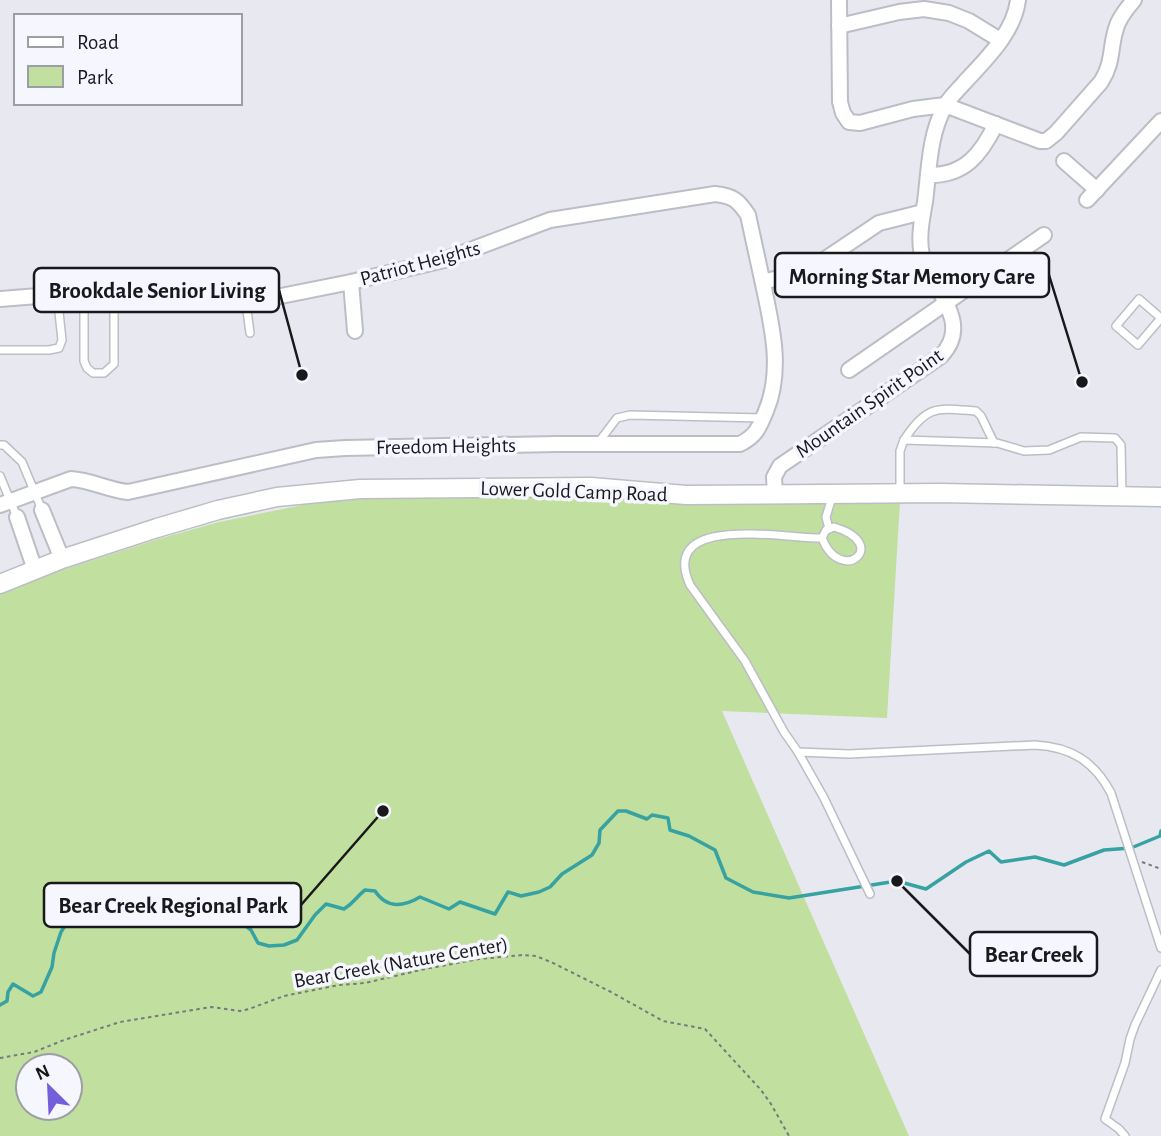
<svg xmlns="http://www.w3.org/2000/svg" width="1161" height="1136" viewBox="0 0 1161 1136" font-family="'Alegreya Sans',sans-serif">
  <rect width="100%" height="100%" fill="#e8e9f0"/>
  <path fill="#c1df9e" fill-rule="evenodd" d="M559,496l341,6 -13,216 -165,-7 187,425h-909v-542l62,-24 100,-32 57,-16 93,-19 53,-4zM28,1066h42v42h-42z"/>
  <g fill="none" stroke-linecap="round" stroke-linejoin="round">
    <path stroke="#37a2a2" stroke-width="3.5" d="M0,1005l7,-4 1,-9 5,-8 20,12 8,-4 11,-25 2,-14 7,-21 7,-11 31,-16 2,-8c37,-11 38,13 65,14 8,0 14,-4 22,-6l13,5 19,-2 13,4 4,7 14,11 7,13 11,3 15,-1 13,-5 18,-25 11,-11 18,5c11,-7 12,-12 21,-19l10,1c12,18 28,16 45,6l29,12 11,-7 35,12 13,-22 13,4 18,-4 11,-5 12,-13 30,-19 7,-12 1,-13 18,-19h8l21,8 5,-4 16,3 2,12 19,6 26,14 11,28 27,14 36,6 108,-17 29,8 40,-27 23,-11 12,11 34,-5 29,8 40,-15 27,-2 29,-12 1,-5"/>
    <defs>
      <g id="service">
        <path d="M84,293v68l3,7 6,5h11l10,-9v-74"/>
        <path d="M246,303l4,30"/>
        <path d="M1161,318l-22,-19 -23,27 22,19 23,-27"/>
        <path d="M0,350h49l10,-2 3,-8 -5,-46"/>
        <path d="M904,440c23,-36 34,-32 72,-29l5,5 13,27"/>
        <path d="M598,443l19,-25 13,-3 132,3"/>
        <path d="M0,445h4l18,17 20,48"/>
        <path d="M0,476l17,41"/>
        <path d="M900,492v-41l4,-11 93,3 27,8 25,-1 32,-13 34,1 6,7 1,50"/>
        <path d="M829,529l-3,-12 7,-23"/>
        <path d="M822,538c19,49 70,6 12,-11l-8,3 -4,8c-34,1 -165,-26 -132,47l55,76 39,71 14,20 26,46 46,96"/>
        <path d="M798,752l51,2 186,-9c36,2 59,16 76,48l50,155"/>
        <path d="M1125,1136l-6,-7 -14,-10 20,-56 5,-24 5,-14 26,-55"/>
      </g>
      <g id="minor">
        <path d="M839,0l1,102 3,11 6,9 11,1 53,-14 32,-4 95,36h6l10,-8 45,-51c14,-22 8,-38 17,-59 4,-9 10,-16 16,-23"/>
        <path d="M839,26l60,-14 25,-3 25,4 20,8 31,19"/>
        <path d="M1064,161l33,29"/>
        <path d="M928,175c37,1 53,-21 68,-51"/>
        <path d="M1087,200l74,-79"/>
        <path d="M351,282l4,49"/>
        <path d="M763,282l46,-12 70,-47 44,-11"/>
        <path d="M0,299l127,-10 26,1 56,11 37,2 105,-21 93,-22 106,-40 165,-26c18,2 23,6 33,21 5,23 10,46 15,69 9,42 20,86 3,127 -7,17 -10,25 -26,33h-184l-211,4 -29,2 -188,42c-20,-2 -37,-12 -57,-13l-71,26"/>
        <path d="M849,370l195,-135"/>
        <path d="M775,494l-1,-17 6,-11 161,-110c33,-34 -10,-67 -19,-101 -4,-16 0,-37 3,-53 4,-31 4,-66 19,-94 4,-9 13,-17 20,-25 21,-23 50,-50 54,-83"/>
        <path d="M42,510l20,49"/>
        <path d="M17,517l18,53"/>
      </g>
      <path id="tertiary" d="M0,584l62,-25 95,-31 61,-18 59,-13 83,-8 231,-2 95,8 254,-2 221,4"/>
    </defs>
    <use href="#service" stroke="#bcbec5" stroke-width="10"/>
    <use href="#minor" stroke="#bcbec5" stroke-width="18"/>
    <use href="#tertiary" stroke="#bcbec5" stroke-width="21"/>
    <g stroke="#78797e" stroke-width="2" stroke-dasharray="3.5 3.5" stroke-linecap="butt">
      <path d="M1142,862l19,7"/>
      <path d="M0,1058l34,-6 30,-12 56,-18 91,-15 29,4 9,-2 35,-13 55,-11 26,-2 60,-14 54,-10 44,-4 13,1 17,7 58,29 52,29 42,8 56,61 10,14 18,32"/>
    </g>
    <use href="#service" stroke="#fff" stroke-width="7"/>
    <use href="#minor" stroke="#fff" stroke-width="14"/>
    <use href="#tertiary" stroke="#fff" stroke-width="18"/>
  </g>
  <g text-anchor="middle" stroke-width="7" stroke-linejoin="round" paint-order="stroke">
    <g font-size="21" fill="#19191c" stroke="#f5f6fe">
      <text transform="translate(420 263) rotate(-15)" y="7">Patriot Heights</text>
      <text transform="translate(869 403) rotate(-35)" y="7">Mountain Spirit Point</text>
      <text transform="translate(446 446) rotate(-1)" y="7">Freedom Heights</text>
      <text transform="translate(574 491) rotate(2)" y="7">Lower Gold Camp Road</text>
      <text transform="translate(401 962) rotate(-10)" y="7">Bear Creek (Nature Center)</text>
    </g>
  </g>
  <path fill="none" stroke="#19191c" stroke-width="2.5" d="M1082 382L1049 275M302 375L279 290M383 811L301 905M897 881L970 954"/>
  <g fill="#19191c" stroke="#f5f6fe" stroke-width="2.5">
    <circle cx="1082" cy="382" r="7"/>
    <circle cx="302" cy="375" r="7"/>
    <circle cx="383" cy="811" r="7"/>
    <circle cx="897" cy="881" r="7"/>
  </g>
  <g fill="#f5f6fe" stroke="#19191c" stroke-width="2.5">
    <rect x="775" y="253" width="274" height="44" rx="7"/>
    <rect x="34" y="268" width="245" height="44" rx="7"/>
    <rect x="44" y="883" width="257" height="44" rx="7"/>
    <rect x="970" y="932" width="127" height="44" rx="7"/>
  </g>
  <g font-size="23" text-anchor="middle" font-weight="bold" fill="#19191c">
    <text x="912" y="284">Morning Star Memory Care</text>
    <text x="157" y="298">Brookdale Senior Living</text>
    <text x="173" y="913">Bear Creek Regional Park</text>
    <text x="1034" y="962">Bear Creek</text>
  </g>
  <rect x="14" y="14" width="228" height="91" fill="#f5f6fe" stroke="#9d9ea4" stroke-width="2"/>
  <rect x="28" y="37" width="35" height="10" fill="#ffffff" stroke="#9d9ea4" stroke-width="2"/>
  <text x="77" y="49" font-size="21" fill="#19191c">Road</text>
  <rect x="28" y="66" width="35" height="21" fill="#c1df9e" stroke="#9d9ea4" stroke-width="2"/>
  <text x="77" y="84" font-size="21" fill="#19191c">Park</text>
  <g transform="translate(49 1087) rotate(336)"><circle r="33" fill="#f5f6fe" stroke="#9d9ea4" stroke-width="2"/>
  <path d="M0-5L12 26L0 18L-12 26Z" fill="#725fd9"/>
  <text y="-10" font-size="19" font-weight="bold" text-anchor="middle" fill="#19191c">N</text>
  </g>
</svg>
